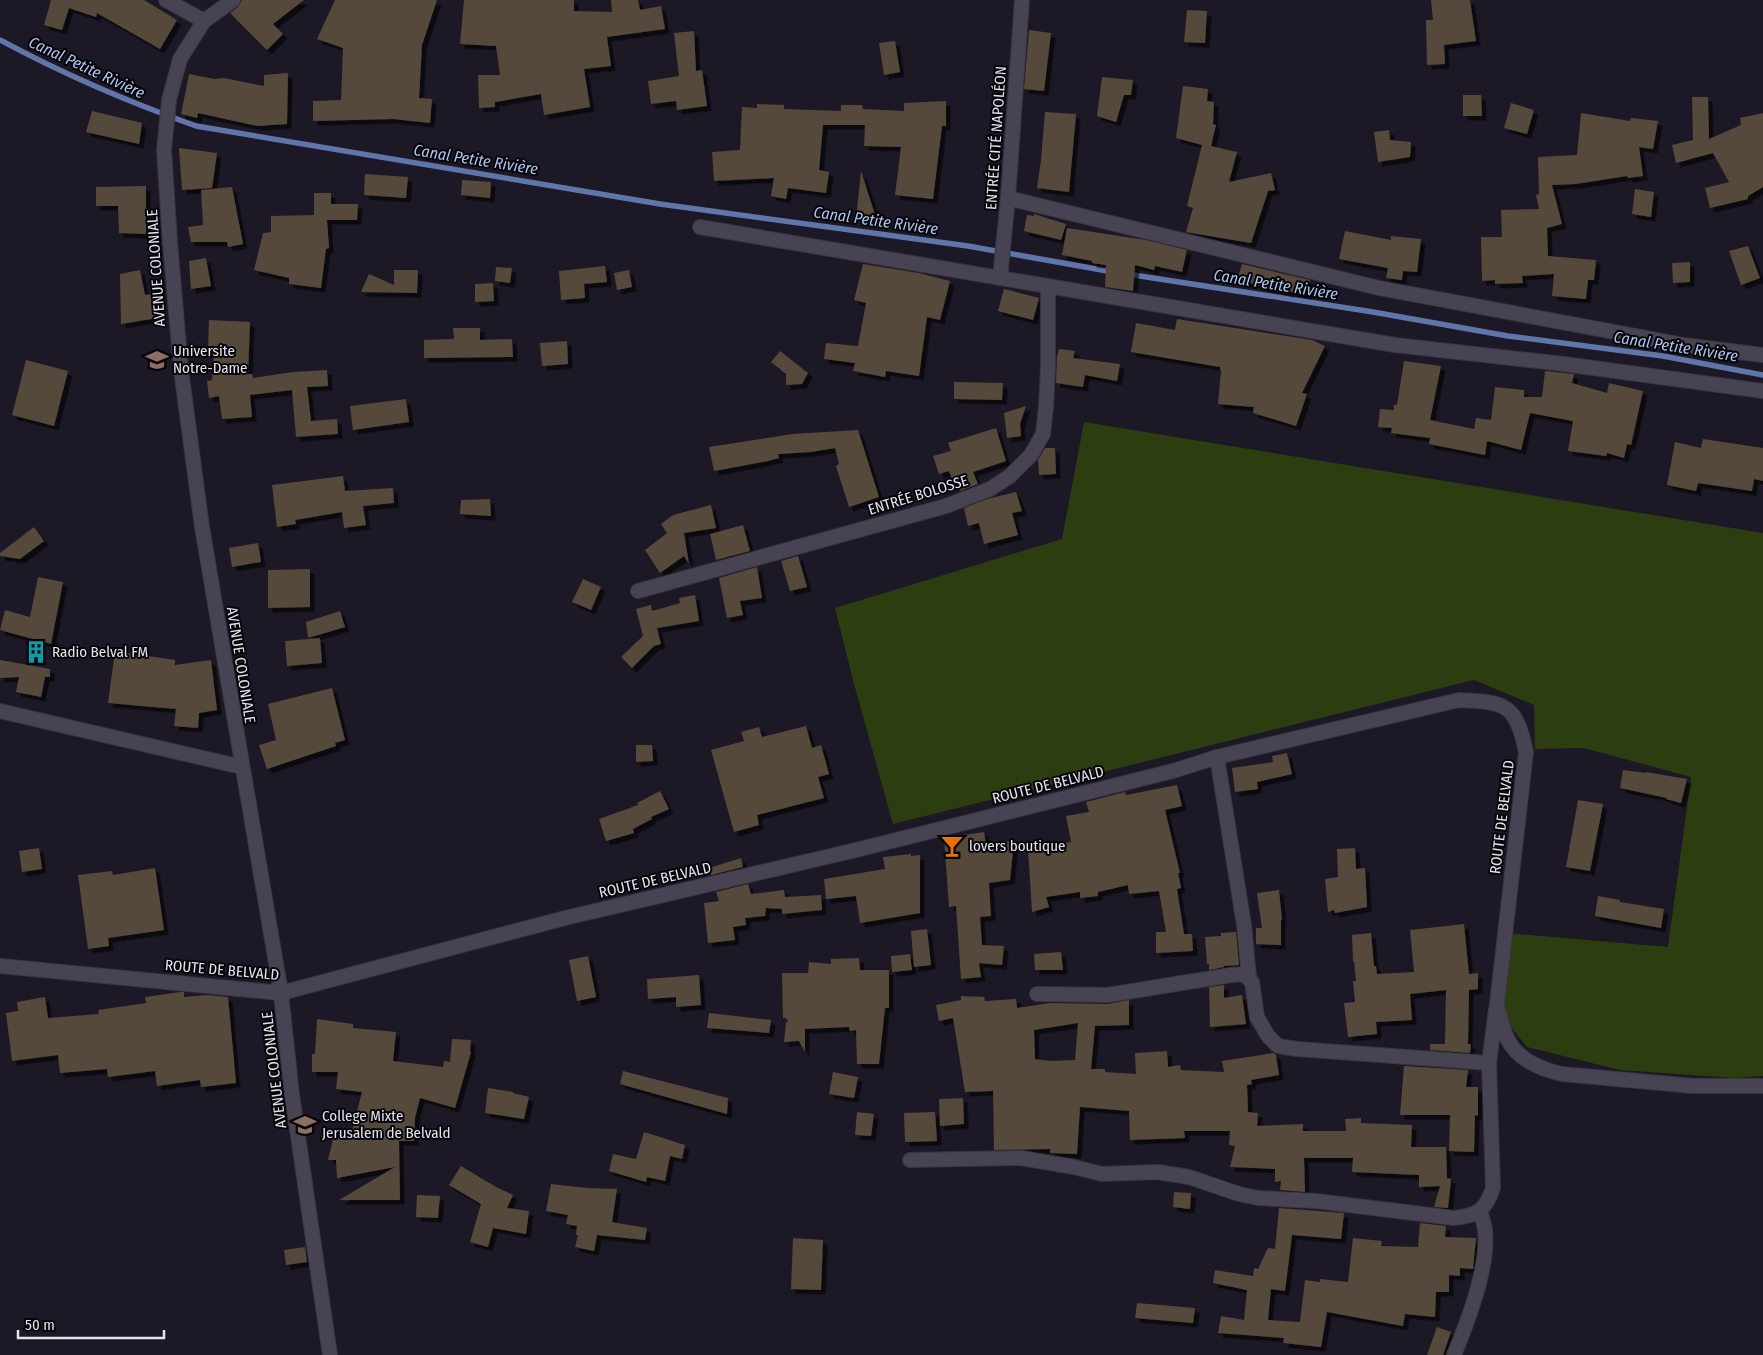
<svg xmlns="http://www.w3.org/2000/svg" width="1763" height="1355" viewBox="0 0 1763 1355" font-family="'Fira Sans Condensed',sans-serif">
  <defs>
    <filter id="shadow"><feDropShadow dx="4.5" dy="4.5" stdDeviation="0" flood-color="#0009"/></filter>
  </defs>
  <rect width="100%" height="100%" fill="#1c1826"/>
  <path fill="#2c3d0f" d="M1084,422l679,111v543l-29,2 -114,-8 -93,-23 -31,-39 10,-75 162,14 23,-170 -107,-29 -49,1 -1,-44 -60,-25 -581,144 -39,-140 -19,-76 227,-69z"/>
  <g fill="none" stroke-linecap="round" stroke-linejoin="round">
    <g stroke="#6076ab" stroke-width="5.5">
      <path d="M0,40c63,34 128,62 196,86l464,78 308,42 145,26"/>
      <path d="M1127,274l246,38 135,24 155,20 100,19"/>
    </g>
  </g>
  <g fill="#55483b" fill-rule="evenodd" filter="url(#shadow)">
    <path d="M51,0h93l33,20 -17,29 -63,-36 -1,4 -27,-9 -7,22 -18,-5z"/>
    <path d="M242,0h62l-31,24 10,10 -16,16 -37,-37 8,-6z"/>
    <path d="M335,0h102l-15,45 -3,53 13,1 -2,24 -37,-4 -80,2v-20l28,-1 2,-52 -26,-9z"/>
    <path d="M464,0h110v11l38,1 -1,-12h27l2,10 21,-4 4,23 -58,8 4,29 -27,3 6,38 -46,8 -3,-21 -46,8v5l-16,1 -1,-33h22l-4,-29 -36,-2z"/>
    <path d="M1431,0h39l6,41 -32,4 1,19 -18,1 -1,-45h7z"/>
    <path d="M1187,10l20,1 -2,32 -21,-1z"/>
    <path d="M1029,30l22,3 -7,58 -20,-2z"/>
    <path d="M694,31l2,40 6,-1 5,36 -30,4 -1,-9 -25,3 -3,-23 31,-5 -5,-43z"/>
    <path d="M895,41l5,31 -16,3 -5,-32z"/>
    <path d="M288,73l-1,51 -30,2 -59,-13 -1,5 -16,-4 8,-40 25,5 10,-1 40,8v-11z"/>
    <path d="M1102,77l31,3 -2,15h-7l-8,27 -19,-6z"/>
    <path d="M1183,86l25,3 -1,12 7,1 -1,22 3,1 -5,21 26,6 -8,30 42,-9 4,17 -7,1 -17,52 -65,-11 7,-24 -6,-2 15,-61 -26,-7z"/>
    <path d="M1463,95h18l1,21h-19z"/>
    <path d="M1692,97h16l1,42 32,-14 -1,-7 23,-5v74l-15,9v3l-38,9 -5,-20 24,-6 -16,-29 -37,10 -4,-18 21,-5z"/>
    <path d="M946,101v25h-4l-9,73 -38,-4 6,-48 -37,-1 1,-21h-42l-4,45 10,2 -3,21 -38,-5 -2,11 -15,-3 3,-18 -60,3 -2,-29 28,-2 2,-43 15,1v-4l27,1v4l57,2v-6h21l1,4 41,2v-8z"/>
    <path d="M1511,103l23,7 -7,24 -23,-6z"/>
    <path d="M92,111l50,12 -3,21 -53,-12z"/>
    <path d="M1045,112l31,2 -7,78 -32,-4 4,-28z"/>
    <path d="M1581,113l49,8 1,-3 27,3 -5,28 -14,-2 4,29 -15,2 -1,-2 -51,8 -24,1 10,39 -15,4 1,28 48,4 -2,20h-6l-2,19 -34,-3 2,-22 -32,2 1,7 -28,1v-4l-13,1 -1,-44h21l-1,-27 38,-1 -3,-14 3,-1 -1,-37 39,-2z"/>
    <path d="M1389,130l1,10 21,2 -1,15 -32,5 -4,-30z"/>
    <path d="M179,148l38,5 -5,35 -30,2z"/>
    <path d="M861,171l16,50 -21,-2z"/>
    <path d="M365,174l43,3 -2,21 -42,-3z"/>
    <path d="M462,180l29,2 -1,16 -29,-3z"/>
    <path d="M146,186v48l-27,-1 -1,-27h-22v-19z"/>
    <path d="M232,187l11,57 -15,3 -1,-5h-36l-3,-15 15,-2 -2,-35z"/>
    <path d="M1635,189l19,3 -3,25 -19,-3z"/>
    <path d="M314,193h17v11h27l-1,16h-30l2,28 -3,1 -5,39 -32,-4v-6l-35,-8 9,-37 8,-1v-16l43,-1z"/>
    <path d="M1034,214l32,10 -5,16 -37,-9 3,-16 7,1z"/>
    <path d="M1067,228l79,12 41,10 -5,22 -27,-6 -1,4 -19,-5 -2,26 -28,-4 1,-22 -14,-2v-2l-30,-6z"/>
    <path d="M1345,231l46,9v-4l30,3 -4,33 -14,-1 -1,9 -16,-2 2,-10 -49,-9z"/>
    <path d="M1748,246l12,32 -19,7 -12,-34z"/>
    <path d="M206,258l5,28 -20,3 -2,-28z"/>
    <path d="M1690,262v20l-17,1 -1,-20z"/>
    <path d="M863,264l56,9 31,8 -10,39 -13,-3 -8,59 -33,-5 -1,6 -32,-6 2,-8 -31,-4 2,-16 32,3 8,-43 -12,-3z"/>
    <path d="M1242,264l68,16 -3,15 -17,-3v1l-53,-13z"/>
    <path d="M605,266l2,16 -23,2 1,14 -24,2 -2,-29z"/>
    <path d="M496,267l16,1 -2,15 -15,-2z"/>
    <path d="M140,270l5,25 8,-1 4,24 -36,6 -1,-50z"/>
    <path d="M394,270h24l-1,23 -56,-1 8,-18 25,11z"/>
    <path d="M629,270l3,17 -15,3 -3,-17z"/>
    <path d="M493,283l1,18 -19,1v-18z"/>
    <path d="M1004,289l35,9 -6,22 -35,-9z"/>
    <path d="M1177,319l135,21 13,6 -23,47 5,1 -11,32 -43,-13 1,-6 -36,-3 3,-34h-1v-3l-89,-15 5,-29 39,7z"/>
    <path d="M209,320l41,2 -2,52h4l1,4 40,-6 34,-2 1,16 -21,1 4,34 26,-2 1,15 -42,3 -4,-47 -42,5 2,22 -30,2 -3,-23 -10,2 -2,-17 5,-1 2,-32 -6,-1z"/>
    <path d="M453,328h27v12l32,-1 1,18 -89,1v-18l30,-1z"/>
    <path d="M567,341l1,23 -26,2 -2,-23z"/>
    <path d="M1059,349l16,2 -2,7 47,6 -3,17 -32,-6 -2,12 -27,-4 1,-27z"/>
    <path d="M780,351l28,22 -6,11 -16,1v-11l-15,-12z"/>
    <path d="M26,360l42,11 -14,55 -42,-11z"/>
    <path d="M1404,361l37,5 -11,54 44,9 2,-11 15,2 4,-33 29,3v7h18l3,-26 29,3 -2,9 35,10 2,-10 34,8 -12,54 -4,-1 -3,14 -17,-5 -1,3 -38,-5 5,-30 -43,-8 -9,37 -34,-9 -2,14 -56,-11 1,-6 -39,-5 1,-5 -14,-1 2,-18 14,1v-5h3z"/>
    <path d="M954,382l49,1 -1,17 -48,-1z"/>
    <path d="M406,399l3,23 -56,8 -3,-24z"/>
    <path d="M1026,406l-6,18 1,12 -14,2 -3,-25z"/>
    <path d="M996,428l10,33 -33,11 5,12 -18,7 -2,-8 -4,1 -5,-13 -10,3 -6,-18 18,-5 -3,-8z"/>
    <path d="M858,430l21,67 -30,10 -13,-41 3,-2 -4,-16 -24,4 -33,2 1,4 -11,3 -54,10 -5,-24 83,-13z"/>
    <path d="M1703,439l60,9v33l-9,-2 -2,12 -54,-8 -2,8 -29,-6 8,-43 26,6z"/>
    <path d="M1045,448h10l1,26 -17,1 -1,-15z"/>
    <path d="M343,476l2,15 48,-3 1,15 -31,3 3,19 -22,3 -2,-16 -47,8 1,4 -19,3 -5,-42z"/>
    <path d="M1016,492l6,19 -10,2 6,22 -34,9 -5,-21 -11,3 -4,-18 23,-9z"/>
    <path d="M490,499l1,17 -31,-2 1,-14z"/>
    <path d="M711,505l5,23 -32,5 5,31 -5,-8 -24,17 -15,-23 22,-17 -6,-9 12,-9z"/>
    <path d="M743,525l7,26 -34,9 -6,-26z"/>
    <path d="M34,527l10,14 -24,18 -20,-3v-3z"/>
    <path d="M258,543l3,19 -29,5 -3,-19z"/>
    <path d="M798,556l9,31 -17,4 -9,-30z"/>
    <path d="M757,567l5,31 -22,3 3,14 -16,3 -8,-40z"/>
    <path d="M310,569v38l-42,1v-38z"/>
    <path d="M38,577l25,5 -12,62 -51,-14 5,-20 25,7z"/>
    <path d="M583,579l18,8 -10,23 -19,-8z"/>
    <path d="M695,595l4,26 -42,7 4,16 -7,2 -22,22 -11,-11 22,-21 -7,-27 15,-4 1,6 28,-8 -1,-5z"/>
    <path d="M340,611l5,16 -37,11 -2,-16z"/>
    <path d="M320,638l2,25 -35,3 -2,-25z"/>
    <path d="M115,651l60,9v5l36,-5 6,50 -18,3 -1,15 -24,-2 2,-17 -68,-6z"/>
    <path d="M0,660l50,9v8h-5l-4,20 -25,-5 3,-15 -19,1z"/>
    <path d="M332,688l13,52 -10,3 1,3 -69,23 -8,-24 17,-5 -8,-36z"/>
    <path d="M806,726l6,22 9,-3 8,29 -11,3 6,21 -67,17 2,10 -25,7 -23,-82 33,-9 -3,-9 18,-5 3,10z"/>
    <path d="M636,745h16l1,16 -17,1z"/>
    <path d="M1287,753l5,21 -35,8 1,7 -23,3 -3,-24 41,-6 -1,-6z"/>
    <path d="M1623,770l23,3v-1l41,7 -6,24 -15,-4 1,-1 -47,-10z"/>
    <path d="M1177,785l5,21 -17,4 15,63h-2l3,15 -4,1 7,45h8l1,17 -37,2v-21h10l-7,-41 -30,3 -1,-9 -30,7v4l-18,2v-6l-34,5 3,10 -17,5 -4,-64 43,-6 -5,-26 23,-4 -3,-10 39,-10 1,3z"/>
    <path d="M660,791l9,18 -18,8 1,2 -19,10 1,4 -28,8 -7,-22 39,-14 -1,-2z"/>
    <path d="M1578,800l25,4 -13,67 -24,-4z"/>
    <path d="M984,832l2,12 28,-3 -4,39 -21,3 2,33 -11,1 2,28 22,1 -2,19 -23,-2 2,14 -20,2 -5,-73 -7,1 -5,-69z"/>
    <path d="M39,848l3,21 -20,3 -3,-21z"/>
    <path d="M1355,848l1,21 9,-1 2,39 -32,6 -1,-3 -6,2 -3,-33 13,-2 -1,-28z"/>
    <path d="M911,854v2l9,-1v58l-60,10 -4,-27 -30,3 -2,-20 61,-10 -2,-12z"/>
    <path d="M741,858l2,9 -32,8 -2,-7z"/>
    <path d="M155,868l9,62 -56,8 1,8 -21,3 -10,-74 34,-4 1,4z"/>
    <path d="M748,884l3,10 33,-4 1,7 36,-2 1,15 -40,4v-5l-16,-1 -1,8 -20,2 1,7 -13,2 2,13 -27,3 -4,-40 15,-2 -3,-9z"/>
    <path d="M1279,890l3,30h-1v25l-25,-1v-16h6l-5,-35z"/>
    <path d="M1598,896l22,4v2l44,7 -3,19 -66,-12z"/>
    <path d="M1464,924l5,50 9,-1v16l-9,1 -1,54h3l-1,9 -40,-3v-6h15l1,-54 -36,4 2,26 -36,2 1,12 -29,3 -4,-34 11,-1 -2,-21h3l-2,-20h-1l-1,-26 19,-2 3,33h2l1,8 37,-2 -4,-42z"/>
    <path d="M927,929l4,36 -17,2 -3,-36z"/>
    <path d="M1236,932l3,33 -15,1v1l-15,3v-6h-2l-2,-27 16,-1v-3z"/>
    <path d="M1061,952l2,18h-28l-1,-16z"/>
    <path d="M910,954l2,16 -20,2 -1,-16z"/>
    <path d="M588,956l8,41 -19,4 -8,-41z"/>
    <path d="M859,958l1,12h29v38h-4l-6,56h-22l-1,-34 -6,1 -1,-4 -44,2v23l-6,-11 -15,1 2,-20h2l-2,-4h-3l-1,-45h26l1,-11 22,2v-5z"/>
    <path d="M699,975l2,30 -25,2v-10l-28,2 -1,-20z"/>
    <path d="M1224,985v13l18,-3 4,29 -36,3 -1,-40z"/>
    <path d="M180,992h4v5l23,-2 21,2 8,86 -35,4 -1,-7 -43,6 -2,-15 -47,6 -1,-8 -47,4 -2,-18 -46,6 -6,-48 12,-2 -1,-9 28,-5 3,21 51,-4 -1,-4 48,-7 -1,-6z"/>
    <path d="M961,996l23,1 1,4 31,-2 1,9 33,-5 58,1 21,-4v25l-34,1 -4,43h14v3l31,2 -1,-21 32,-2 1,16 12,-2 1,5 43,2 -2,-11 51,-8 3,2 3,20 -28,5 1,4 -5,1 1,27 10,1 -1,13 46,-2v7h43l-1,-12 16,-1v5l51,2 -1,22h35l1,31 4,1 -3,29 -14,-1 6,-21 -21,1v-12l-67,-3 1,-14h-49l1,34 -25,-2 1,-9 -6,1v-13l-45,-2 5,-21 -6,-1 1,-14h-46l1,7 -55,2 -1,-29 -49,-4 -3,47 -27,-1v-4l-56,1 -1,-59 -28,1 -12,-74 -14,3 -3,-16 25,-5zM1078,1023l-3,37 -24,1 -16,-2 -1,-29z"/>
    <path d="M709,1013l62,7 -2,13 -62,-5z"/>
    <path d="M317,1019l36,5v4l43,4 -3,29 50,6 1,-6 6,1 2,-23 19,1 -1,11 1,1 -16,56 -35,-10 -5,20 -1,23h-15l1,59h-61l56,-33 -58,11 -1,-18h-8l6,-25 16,4 12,-47 -26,-3 2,-17h-26v-18h3z"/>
    <path d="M1404,1066l64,4 -2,17h12v29l-3,-1 -1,37 -25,-1 1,-36h-50z"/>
    <path d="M623,1071l105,27 -1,16 -107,-30z"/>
    <path d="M833,1072l25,5 -4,21 -25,-4z"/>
    <path d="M488,1088l25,4v1l16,4 -5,22 -39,-6z"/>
    <path d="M963,1098l1,26 -24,2 -1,-27z"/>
    <path d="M857,1112l17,2 -3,22 -16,-1z"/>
    <path d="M935,1112l2,29 -32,1 -1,-29z"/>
    <path d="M644,1132l41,13 -3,14 -12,-3 -5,25 -18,-4 -1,5 -37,-11 4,-17 23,5z"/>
    <path d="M461,1166l35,21 17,8 -6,13 22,3 -3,23 -33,-6 -5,19 -18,-5 11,-38 -32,-19z"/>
    <path d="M551,1184l36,4 30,1 -5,33 35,6 -2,12 -48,-5 -3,16 -19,-4 3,-12h-2l1,-9 -11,-2 2,-9 -22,-4z"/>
    <path d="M1174,1192l17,1 -1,16 -17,-2z"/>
    <path d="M417,1195l23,1 -2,22 -22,-1z"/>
    <path d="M1279,1208l65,5 -3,26 -49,-4 -7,56 -14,-2 -3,31 32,2 5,-42 15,2v-3l28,3 5,-44 29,3 -1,5 37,1 2,-24 26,3 -1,11 31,1 -3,31 -13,-1v8l-11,-1v17h-13l-1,25 -30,-3 -2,12 -76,-14 -6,35 -38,-4 1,-5 -66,-5 3,-17 23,4 3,-30 -34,-7 2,-13 38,6 1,-8 4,1 10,-21 7,1z"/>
    <path d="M793,1238l30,2 -2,50 -30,-1z"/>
    <path d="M305,1247l2,15 -21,3 -2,-15z"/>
    <path d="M1137,1303l58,5 -2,15 -58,-5z"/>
    <path d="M1437,1327l14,5 -8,23h-16z"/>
  </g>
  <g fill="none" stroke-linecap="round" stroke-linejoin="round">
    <defs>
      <g id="minor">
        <path d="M166,0l38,21"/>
        <path d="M233,0l-29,21 -24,38 -11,41 -5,50 6,92 11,128 21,157 79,466 11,102 38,260"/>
        <path d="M1008,198l371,90 305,57 79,10"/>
        <path d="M700,227l695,118 169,19 199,27"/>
        <path d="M1000,278l8,-80 14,-198"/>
        <path d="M638,591l308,-85 44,-17 20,-13 21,-21 12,-21 3,-27 2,-39v-82"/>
        <path d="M0,711l242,56"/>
        <path d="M1217,757l27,168 5,53"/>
        <path d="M0,966l281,27 288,-76 283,-66 321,-80 44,-14 242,-57c47,2 57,4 67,52l-29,252c3,11 5,24 10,34 10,22 33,31 55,36l131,12h70"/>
        <path d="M1037,994l71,1 123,-20 13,-1 8,8 5,35 11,19 10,10 19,3 192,14"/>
        <path d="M910,1160l111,-2 53,9 28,7 56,-2 31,5 50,17 19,4 58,3 138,17c23,-2 32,-8 39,-30l-4,-125 7,-54"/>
        <path d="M1454,1355c14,-34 35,-88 31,-125 -1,-7 -3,-13 -5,-19"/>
      </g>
    </defs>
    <use href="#minor" stroke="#383540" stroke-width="16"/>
    <use href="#minor" stroke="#474353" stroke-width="14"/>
  </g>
  <defs>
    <symbol id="university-bare" viewBox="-9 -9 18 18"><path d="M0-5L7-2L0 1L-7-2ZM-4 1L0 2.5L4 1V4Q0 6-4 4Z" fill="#8d6e63" stroke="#06050a" stroke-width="2.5" paint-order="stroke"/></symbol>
    <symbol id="building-bare" viewBox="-9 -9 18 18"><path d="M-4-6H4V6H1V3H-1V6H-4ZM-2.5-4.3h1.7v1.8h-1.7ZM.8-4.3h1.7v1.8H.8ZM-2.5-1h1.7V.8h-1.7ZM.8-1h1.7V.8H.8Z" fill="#0f9aa8" stroke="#06050a" stroke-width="2.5" paint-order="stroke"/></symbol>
    <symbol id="bar-bare" viewBox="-9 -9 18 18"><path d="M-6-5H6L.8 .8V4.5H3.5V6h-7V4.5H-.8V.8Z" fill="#e8710a" stroke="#06050a" stroke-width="2.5" paint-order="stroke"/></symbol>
    <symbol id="school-bare" viewBox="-9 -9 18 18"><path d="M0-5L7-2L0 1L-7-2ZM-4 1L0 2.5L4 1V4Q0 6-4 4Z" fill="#8d6e63" stroke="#06050a" stroke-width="2.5" paint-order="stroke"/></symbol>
  </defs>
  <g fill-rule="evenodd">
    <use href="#university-bare" x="141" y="344" width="32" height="32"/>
    <use href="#building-bare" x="20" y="636" width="32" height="32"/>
    <use href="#bar-bare" x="936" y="830" width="32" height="32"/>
    <use href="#school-bare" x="289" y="1109" width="32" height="32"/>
  </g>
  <g text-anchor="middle" stroke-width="4" stroke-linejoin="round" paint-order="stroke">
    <g font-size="15" fill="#e5e2ec" stroke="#06050a">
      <text transform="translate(996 138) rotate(-86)" y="5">ENTRÉE CITÉ NAPOLÉON</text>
      <text transform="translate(156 268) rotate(-94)" y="5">AVENUE COLONIALE</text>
      <text transform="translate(918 495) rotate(-17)" y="5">ENTRÉE BOLOSSE</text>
      <text transform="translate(241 665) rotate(81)" y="5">AVENUE COLONIALE</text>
      <text transform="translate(1048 785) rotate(-14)" y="5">ROUTE DE BELVALD</text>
      <text transform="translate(1502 817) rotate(-83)" y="5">ROUTE DE BELVALD</text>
      <text transform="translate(655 880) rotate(-13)" y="5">ROUTE DE BELVALD</text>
      <text transform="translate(222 970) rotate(5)" y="5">ROUTE DE BELVALD</text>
      <text transform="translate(274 1070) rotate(-97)" y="5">AVENUE COLONIALE</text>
    </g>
    <g font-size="15" fill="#e5e2ec" stroke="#06050a" text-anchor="start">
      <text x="173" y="356">Universite<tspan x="173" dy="17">Notre-Dame</tspan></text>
      <text x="52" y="657">Radio Belval FM</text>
      <text x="969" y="851">lovers boutique</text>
      <text x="322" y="1121">College Mixte<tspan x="322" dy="17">Jerusalem de Belvald</tspan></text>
    </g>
    <g font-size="16" font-style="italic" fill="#aec3ec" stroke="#06050a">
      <text transform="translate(87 67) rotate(25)" y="6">Canal Petite Rivière</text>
      <text transform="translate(476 159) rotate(9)" y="6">Canal Petite Rivière</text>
      <text transform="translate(876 220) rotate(8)" y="6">Canal Petite Rivière</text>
      <text transform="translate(1276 284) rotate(9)" y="6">Canal Petite Rivière</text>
      <text transform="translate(1676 346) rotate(9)" y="6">Canal Petite Rivière</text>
    </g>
  </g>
  <path d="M18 1330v8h146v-8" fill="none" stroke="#e5e2ec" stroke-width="2.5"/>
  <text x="25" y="1330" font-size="15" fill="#e5e2ec" stroke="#06050a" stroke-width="4" paint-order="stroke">50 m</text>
</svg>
